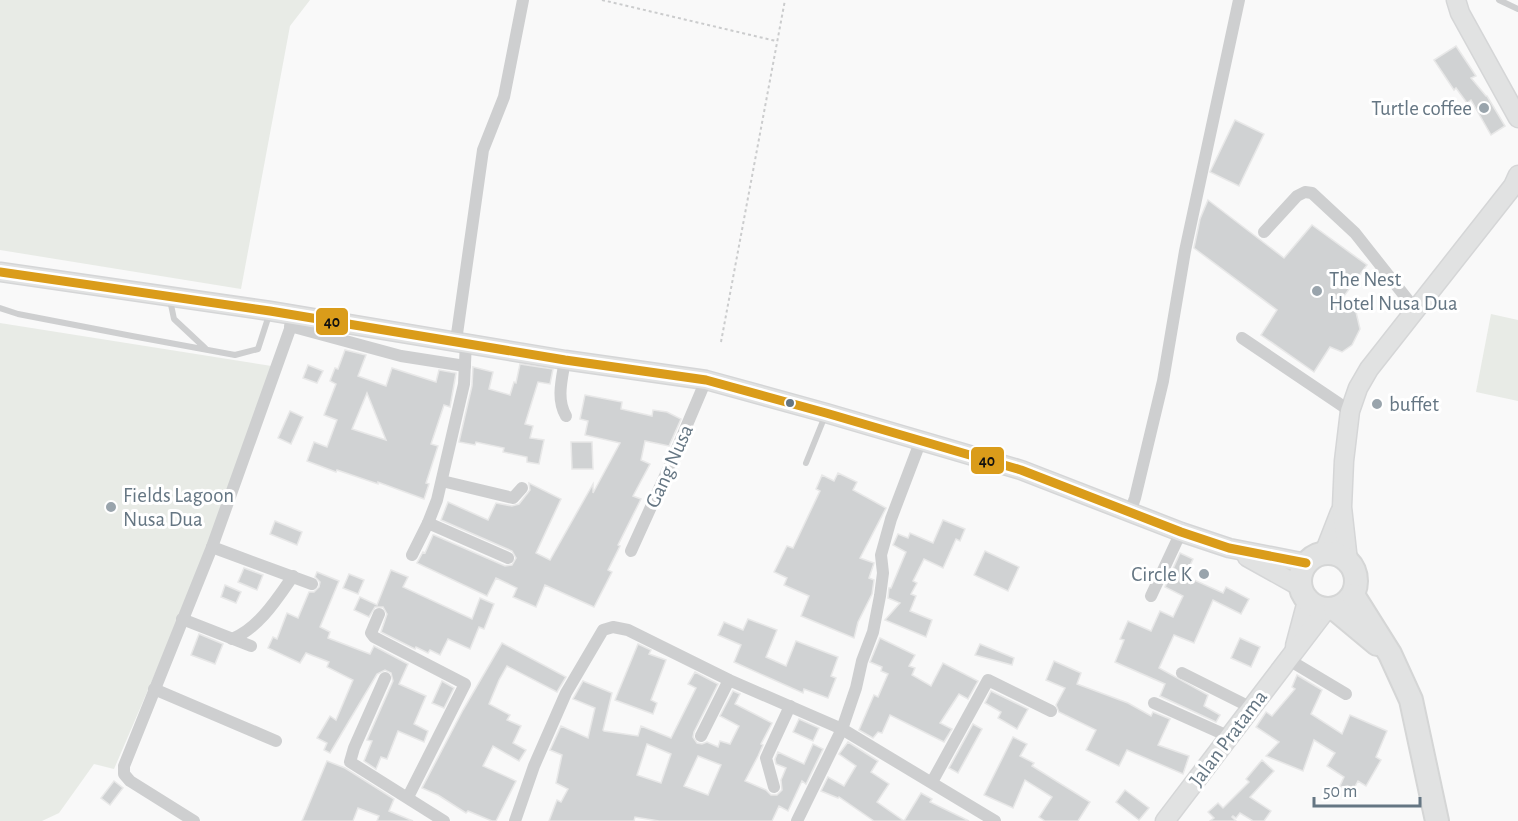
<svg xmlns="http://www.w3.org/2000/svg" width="1518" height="821" viewBox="0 0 1518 821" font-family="'Alegreya Sans',sans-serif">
  <rect width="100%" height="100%" fill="#f9f9f9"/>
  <g fill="#e8ebe6">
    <path d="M0,0h310l-20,26 -49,263 -241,-39z"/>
    <path d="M1491,314l27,6v81l-42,-9z"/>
    <path d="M0,323l278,44 -112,281 -52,121 -20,-5 -35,49 -17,8h-42z"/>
  </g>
  <g fill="#d0d2d3" stroke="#e8e8e8" stroke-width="1.5" fill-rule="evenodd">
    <path d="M1456,46l20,30 -5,2 15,18h1l18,30 -14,9 -20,-35 -4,3 -11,-15 -2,2 -20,-30z"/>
    <path d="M1235,120l29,14 -25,52 -29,-14z"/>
    <path d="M1208,200l76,58 28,-33 55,40 -26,35 15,12 4,17 -8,16 -10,7 -12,-5 -16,25 -53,-37 16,-25 -83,-62 6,-29z"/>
    <path d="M345,350l21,5 -8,21 28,10 6,-18 44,14 3,-12 17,3 -6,34 -6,-2 -13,39 7,2 -12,37 3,1 -5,15 -46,-17v2l-41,-14 -1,2 -29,-11 7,-19 13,5 10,-27 -13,-5 12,-31 -6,-3 5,-13 3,1zM367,393l19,47 -34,-11z"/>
    <path d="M520,364l33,5 -3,15 -12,-2 -13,42 8,2 -3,12 14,2 -5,24 -12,-2v-5l-24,-5 1,-4 -28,-6 -1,3 -16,-3 13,-56 1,-19 20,5 -4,17 21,6 4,-13 2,1z"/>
    <path d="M308,365l15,6 -6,12 -14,-5z"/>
    <path d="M585,395l37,7 -1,7 31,7 1,-6 14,2 14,7 -12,27 -24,-5 -4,19 9,4 -17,32 8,3 -23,46 2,1 -12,24 4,2 -18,35 -49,-22 -9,22 -23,-10 4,-9 -21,-10 -9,18 -70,-33 6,-11 2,1 8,-18h1l71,31 7,-1 4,-7 -4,-7 -71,-31 7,-18 40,18 8,-17 16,3 7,-2 11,-14 -1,-7 32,16 -25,54 14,7 43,-76v9l27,-50 -35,-8 3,-14 -8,-2z"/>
    <path d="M290,411l13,6 -12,27 -13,-6z"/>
    <path d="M571,442h21l1,27h-21z"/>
    <path d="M838,473l19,9 -4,8 33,18 -26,50 14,5 -5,15 5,2 -2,14 -14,28 -4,16 -53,-22 8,-20 -25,-11 3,-7 -13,-6 13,-26 6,2 27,-57 -4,-2 6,-14 12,6z"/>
    <path d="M943,520l22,9 -5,12 -4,-2 -13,29 -19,-9 -11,22 4,2 -6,11 5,2 -6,15 22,9 -6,17 -41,-17 15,-17 -12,-5 1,-10h2l15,-36 -13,-7 5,-11 10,4 2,-5 23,10z"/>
    <path d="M275,521l27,11 -5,13 -27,-11z"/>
    <path d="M985,551l34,16 -11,24 -34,-16z"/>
    <path d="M1180,553l13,6 -8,17 38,17 3,-6 23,12 -8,15 -28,-14 -19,43 -20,-8 -15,33 49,27 -4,11 16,9 -4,7 -56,-26 5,-12 -50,-22 9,-22 -4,-1 8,-18 23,10 9,-20 13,6 10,-21 -18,-9z"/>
    <path d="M244,568l19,7 -6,15 -19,-8z"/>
    <path d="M391,570l17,7 -5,10 69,32 8,-21 14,6 -10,25 -5,-2 -9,22 -22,-10 -8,16 -10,-5 -2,3 -12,-6 -1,2 -34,-17 6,-18 -4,-7h-8l-6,10 -15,-7 6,-13 17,8z"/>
    <path d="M317,572l22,9 -19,46 10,5 -2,6 42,16 4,-8 34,18 -9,20 27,12 -12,28 14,7 -4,11 -26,-11 -11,28 -6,-2 -5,12 -12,-8 8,-20 -5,-1 26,-59 -2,-8 -6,-3 -8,4 -47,79 -6,-3 3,-7 -10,-5 13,-22 6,4 17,-40 -26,-13 2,-5 -23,-9 -6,10 -32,-15 5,-11 4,2 10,-26 11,5 11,-26h5l5,-5 1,-5 -5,-5z"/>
    <path d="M349,574l15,6 -6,14 -15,-6z"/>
    <path d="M225,585l16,7 -5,11 -15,-6z"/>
    <path d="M748,619l29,11 -11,27 20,9 10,-25 42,16 -7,19 5,2 -8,20 -24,-9 -1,4 -69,-31 7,-17 -23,-10 6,-13 19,8z"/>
    <path d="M199,634l24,10 -8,20 -24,-9z"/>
    <path d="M880,638l35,17 -6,11 6,2 -3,7 19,11 12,-23 35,18 -10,18 -9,-5 -19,29 12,6 -8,13 -54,-27 -8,18 -4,-1 -5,6 -14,-8 15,-35 4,2 10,-23 -7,-3 1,-4 -12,-5z"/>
    <path d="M1240,638l20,9 -9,20 -20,-9z"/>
    <path d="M502,643l64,34 -9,15 -50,-26 -8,14 -10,24 21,11 -3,5 14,6 -8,17 13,7 -7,11 -26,-15 -10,20 33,15 -20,40h-4l-24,-10 -2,2 -28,-18 -16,-7 41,-78z"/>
    <path d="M638,644l13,6 -2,4 17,6 -15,40 6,3 -4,11 -38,-14z"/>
    <path d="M980,644l34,14 -2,7 -37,-10z"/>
    <path d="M1054,661l27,12 -4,11 51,19 23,13 2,-4 17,7 -12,26 31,11 -6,18 -56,-24 -8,16 -33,-16 10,-20 -37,-18 -3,-7 9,-17 -19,-8z"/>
    <path d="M695,672l23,12 -24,48 -1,5 4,6 5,1 5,-2 11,5 2,-6 10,3 9,-18 -19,-10 13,-25 7,3 -5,10 37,19 -11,21 2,1 -5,11 -13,25 21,9 5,5h6l5,-5 -1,-10 5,-12 -10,-4 -1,-5 3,-7 26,12 9,-20 10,5 -17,35 -4,-3 -14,30 -9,-5 -7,15h-113l-24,-4 -1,4h-85l8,-21 4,2 7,-13 -12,-6 6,-28 -12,-5 11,-24 27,12 7,-30 -22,-9 10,-18 29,12 -9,37 1,1 34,5 3,-10 30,12 25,-50 -8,-4zM647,744l24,10 -10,29 -24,-8zM698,756l23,9 -13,30 -24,-9z"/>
    <path d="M1297,675l25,15 -11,24 31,20 8,-19 37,16 -11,26 5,3 -15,26 -8,-5 -6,11 -12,-6 4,-9 -17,-11 8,-13 -21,-13 -11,31 -37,-15 13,-14 -23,-15 10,-15 6,4 23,-27 -3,-2z"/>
    <path d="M442,681l12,7 -10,20 -12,-5z"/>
    <path d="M991,691l37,18 -11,20 -19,-11 3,-6 -16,-9z"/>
    <path d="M799,719l20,9 -6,13 -20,-9z"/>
    <path d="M973,724l9,5 -24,44 -9,-5z"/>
    <path d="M1013,737l14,7 -7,12 14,7 -2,3 58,36 -12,19h-33l-6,-4 13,-20 -27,-17 -12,28 -29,-13z"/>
    <path d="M848,742l30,19 -7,11 18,12 -12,18 27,19h-30l-35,-24 -1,1 -17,-7 7,-14 16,9 12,-20 -17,-12z"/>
    <path d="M1262,760l12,11 -24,26 21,14 -7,10h-11l-13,-8 -4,5 -3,-2 -1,1 4,4h-26l4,-3 -6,-6 10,-9 5,5 26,-26 -3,-3z"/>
    <path d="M327,761l18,7 49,31 -5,12 24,10h-36l2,-5 -21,-8 -5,13h-51z"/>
    <path d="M114,781l9,7 -13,17 -9,-7z"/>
    <path d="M1125,790l24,18 -10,12 -23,-18z"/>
    <path d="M921,793l11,6 -2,3 39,19h-65z"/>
  </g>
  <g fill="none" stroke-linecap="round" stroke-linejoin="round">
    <defs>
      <g id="secondary">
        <path d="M1456,0l4,13 58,105"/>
        <path d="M0,272l270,39 295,49 141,20 120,33 195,57 160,62 48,16 77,15"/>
        <path d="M1324,553l16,-41"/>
        <path d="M1247,557l52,29"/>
        <path d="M1348,561l-6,-54 2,-46 6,-50 8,-23 11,-19 144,-183 5,-11"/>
        <path d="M1295,646l12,-45"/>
        <path d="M1165,821l161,-211"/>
      </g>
      <g id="highway">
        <circle cx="1328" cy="581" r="28"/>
        <path d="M1353,595l37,59 21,46 26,121"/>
        <path d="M1335,609l42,35"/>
      </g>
    </defs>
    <use href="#secondary" stroke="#d5d6d7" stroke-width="21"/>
    <use href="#highway" stroke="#d5d6d6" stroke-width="26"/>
    <g stroke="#cbcccd" stroke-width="2" stroke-dasharray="3 3" stroke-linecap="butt">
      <path d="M602,0l174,41"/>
      <path d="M721,342l64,-342"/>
    </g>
    <g stroke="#cecfd0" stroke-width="6">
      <path d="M1499,0l19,9"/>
      <path d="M170,300l4,19 31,29"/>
      <path d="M0,308l18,6 114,22 103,19 23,-6 12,-37"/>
      <path d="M806,463l19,-47"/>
    </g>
    <g stroke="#cecfd0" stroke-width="12">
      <path d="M1264,232l33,-36 8,-4 7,1 43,40 60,76"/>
      <path d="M290,326l111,30 64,10"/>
      <path d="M1242,338l108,73"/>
      <path d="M456,341l27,-191 21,-53 19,-97"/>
      <path d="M565,360c-3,19 -9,39 1,56"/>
      <path d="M442,481l71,17 9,-10"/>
      <path d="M1130,512l5,-14 28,-117 22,-130 54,-251"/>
      <path d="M428,523l80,35"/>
      <path d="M212,547l100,37"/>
      <path d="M631,551l39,-86 36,-85"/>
      <path d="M412,555l16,-32 9,-23 27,-116 2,-42"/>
      <path d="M1151,596l30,-64"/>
      <path d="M379,614l-8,19 3,4 91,47 -57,113"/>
      <path d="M182,619l69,27"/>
      <path d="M232,639c27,-11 45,-40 61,-63"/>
      <path d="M1289,660l57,34"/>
      <path d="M1182,673l70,35"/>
      <path d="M385,678l-31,70 -4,14 94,59"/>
      <path d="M154,689l122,52"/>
      <path d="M1154,703l76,34"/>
      <path d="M701,736l28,-56"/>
      <path d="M932,782l56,-102 63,31"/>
      <path d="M774,787l-8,-29 24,-52"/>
      <path d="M194,821l-64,-40 -6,-7v-8l88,-219 83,-232"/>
      <path d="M515,821l19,-55 32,-73 37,-63 10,-3 15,3 101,50 113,49 153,92"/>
      <path d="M797,821l45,-92 14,-41 6,-27 11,-29 7,-36 3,-23 -2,-18 10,-36 30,-79"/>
    </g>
    <use href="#secondary" stroke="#e1e2e2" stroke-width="18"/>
    <use href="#highway" stroke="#e1e2e2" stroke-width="22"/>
    <defs>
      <path id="bus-1" d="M0,272l270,39 295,49 141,20 120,33 195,57 160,62 48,16 77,15"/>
    </defs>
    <use href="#bus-1" stroke="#fff" stroke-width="14"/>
    <use href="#bus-1" stroke="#da9c1a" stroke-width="9"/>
  </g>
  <g fill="#99a4ac" stroke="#fff" stroke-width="2">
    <circle cx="1484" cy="108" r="6"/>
    <circle cx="1317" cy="291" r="6"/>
    <circle cx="1377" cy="404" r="6"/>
    <circle cx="111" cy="507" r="6"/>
    <circle cx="1204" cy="574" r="6"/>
  </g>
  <circle fill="#657683" stroke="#fff" stroke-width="2" cx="790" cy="403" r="5"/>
  <g text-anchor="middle" stroke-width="6" stroke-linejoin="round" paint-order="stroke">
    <g font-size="21" fill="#657683" stroke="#fff" text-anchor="start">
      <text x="1472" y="115" text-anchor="end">Turtle coffee</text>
      <text x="1329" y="286">The Nest<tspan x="1329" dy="24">Hotel Nusa Dua</tspan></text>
      <text x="1389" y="411">buffet</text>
      <text x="123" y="502">Fields Lagoon<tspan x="123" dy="24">Nusa Dua</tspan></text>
      <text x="1192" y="581" text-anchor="end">Circle K</text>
    </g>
    <g font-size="21" fill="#657683" stroke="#fff">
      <text transform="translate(669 466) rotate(-66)" y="7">Gang Nusa</text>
      <text transform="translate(1228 738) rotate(-53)" y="7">Jalan Pratama</text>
    </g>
  </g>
  <g stroke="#fff" stroke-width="2">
    <rect x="315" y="307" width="34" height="29" rx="6" fill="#da9c1a"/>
    <rect x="970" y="446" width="35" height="29" rx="6" fill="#da9c1a"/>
  </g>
  <g font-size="16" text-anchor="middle" font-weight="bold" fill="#111">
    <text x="332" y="327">40</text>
    <text x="987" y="466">40</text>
  </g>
  <path d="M1314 797v9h106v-9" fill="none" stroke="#657683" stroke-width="3"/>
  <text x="1323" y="797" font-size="18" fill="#657683" stroke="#ffffff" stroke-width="4.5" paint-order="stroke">50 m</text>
</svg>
